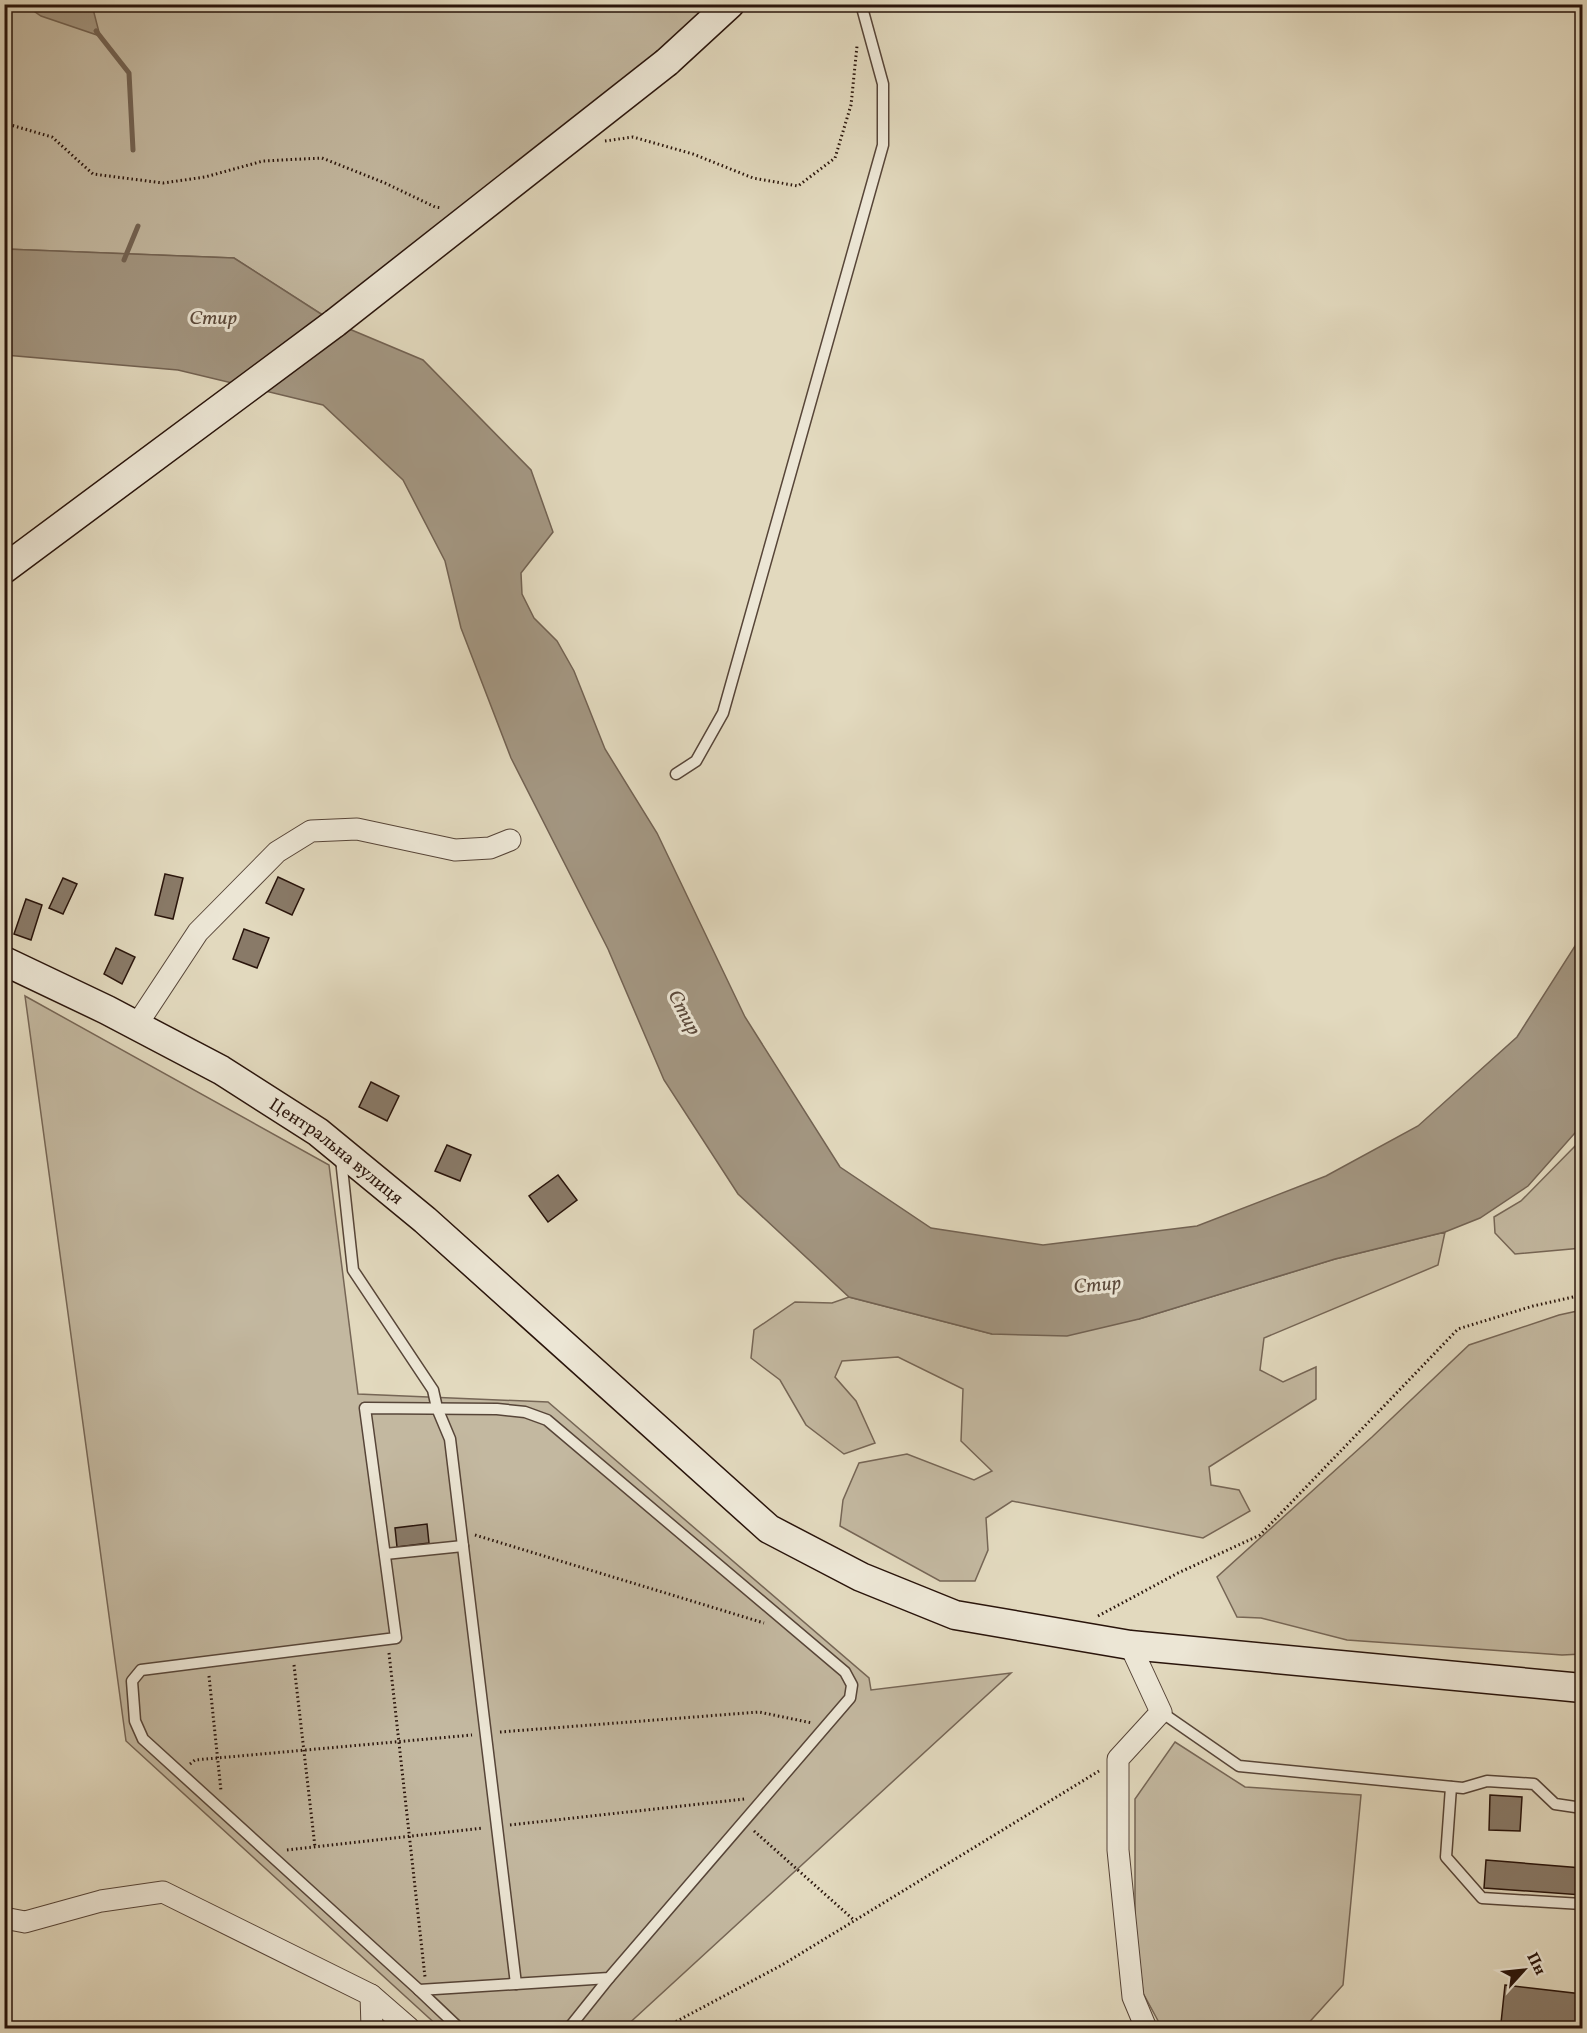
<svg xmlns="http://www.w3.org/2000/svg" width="1587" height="2033" viewBox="0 0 1587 2033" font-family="Vollkorn,serif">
  <rect width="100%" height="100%" fill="#e2d9be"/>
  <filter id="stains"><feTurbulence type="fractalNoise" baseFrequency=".00333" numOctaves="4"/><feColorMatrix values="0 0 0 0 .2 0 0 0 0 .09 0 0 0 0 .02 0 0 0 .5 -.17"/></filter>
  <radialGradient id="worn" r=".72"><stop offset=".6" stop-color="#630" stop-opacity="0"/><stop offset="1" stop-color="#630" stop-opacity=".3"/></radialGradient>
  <g fill="#c3b8a0" stroke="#766656" stroke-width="1.5">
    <path d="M5,5h725l-395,318 -101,-65 -229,-9z"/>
    <path d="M25,996l304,169 29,229 190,8 321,276 2,12 140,-17 -387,355h-184l-314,-287z"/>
    <path d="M1582,1136v112l-67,6 -20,-21 -1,-16 27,-16 55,-56z"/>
    <path d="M1445,1232l-7,33 -174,73 -4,32 23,12 33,-15v32l-107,68 2,18 28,5 11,21 -47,27 -191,-37 -26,17 2,32 -13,31h-35l-100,-55 3,-26 16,-37 48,-9 67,26 18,-9 -31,-30 2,-52 -65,-32 -56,4 -7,16 21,24 19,42 -31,11 -38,-29 -26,-45 -29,-22 3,-28 41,-28 37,1 17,-6 143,37 147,-15 196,-60z"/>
    <path d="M1582,1310v344l-20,1 -215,-15 -86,-22 -24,-1 -20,-40 155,-140 97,-92 90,-30z"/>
    <path d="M1175,1742l70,45 116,8 -18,190 -39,43h-142l-19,-35 -8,-74v-120z"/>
  </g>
  <g fill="#a39681" stroke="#726252" stroke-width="1.5">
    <path d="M25,5h67l8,31 -59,-20z"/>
    <path d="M5,249l229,9 101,65 88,37 108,110 22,62 -32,41 1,21 12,24 23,23 17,30 31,78 52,84 88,184 95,150 91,61 112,17 154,-19 129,-50 92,-50 99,-89 65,-102v190l-54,61 -48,32 -35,14 -110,27 -196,60 -72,17 -75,-2 -143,-37 -111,-103 -74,-114 -56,-131 -97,-191 -50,-130 -16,-67 -42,-81 -80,-75 -145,-35 -173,-15z"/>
  </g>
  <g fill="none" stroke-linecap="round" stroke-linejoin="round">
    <g stroke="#726252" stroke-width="5">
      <path d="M96,31l33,42 4,77"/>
      <path d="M124,260l14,-34"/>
    </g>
  </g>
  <g fill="#897a68" stroke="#29140b" stroke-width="1.5">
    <path d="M165,874l18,4 -10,41 -18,-4z"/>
    <path d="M278,877l26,12 -12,26 -26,-12z"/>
    <path d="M63,878l14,6 -14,30 -14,-6z"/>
    <path d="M26,899l16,6 -11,35 -17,-6z"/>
    <path d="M244,929l25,9 -12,30 -24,-9z"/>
    <path d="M116,948l19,9 -13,27 -18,-10z"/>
    <path d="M371,1082l28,14 -12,25 -28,-14z"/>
    <path d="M447,1145l24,10 -11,26 -25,-10z"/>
    <path d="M558,1175l19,25 -29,22 -19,-26z"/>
    <path d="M427,1524l2,19 -32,4 -2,-19z"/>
    <path d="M1490,1795l32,2 -2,34 -31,-1z"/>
    <path d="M1486,1860l96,8v27l-98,-7z"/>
    <path d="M1505,1985l77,9v34h-33l-48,-5z"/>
  </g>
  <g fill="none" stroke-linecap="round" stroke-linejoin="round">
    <defs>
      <g id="lane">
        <path d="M676,774l20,-13 27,-48 160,-568v-61l-22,-80"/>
        <path d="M341,1159l12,111 80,120 4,18 13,31 66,545"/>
        <path d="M365,1408l132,1 28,3 22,8 298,252 7,13 -2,13 -241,280 -190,12 -276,-251 -8,-18 -3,-40 9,-11 255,-32z"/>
        <path d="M385,1554l78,-8"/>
        <path d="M1161,1712l78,54 224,22 24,-7 47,3 21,20 27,4"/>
        <path d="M1451,1787l-5,70 36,41 100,6"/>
        <path d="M419,1990l40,38"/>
        <path d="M569,2028l40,-50"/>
      </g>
      <g id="street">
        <path d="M136,1026l62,-94 79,-80 34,-21 46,-2 98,21 35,-2 20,-8"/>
        <path d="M1130,1645l31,67 -43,47v91l15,147 13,31"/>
        <path d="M4,1918l21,4 76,-21 62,-9 208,103 38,33"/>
        <path d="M371,1995l1,33"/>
      </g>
      <g id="secondary">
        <path d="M667,62l63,-58"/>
        <path d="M4,569l331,-246"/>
        <path id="s1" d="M4,961l103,49 114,60 97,62 107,88 344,309 92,48 94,38 175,30 452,43"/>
      </g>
    </defs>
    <use href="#lane" stroke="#574538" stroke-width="13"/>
    <use href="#street" stroke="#574538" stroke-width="23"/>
    <use href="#secondary" stroke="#29140b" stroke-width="31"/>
    <g stroke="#29140b" stroke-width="3" stroke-dasharray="1.5 3" stroke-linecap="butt">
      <path d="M4,123l48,14 41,37 70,9 42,-6 58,-16 59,-3 63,25 50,24 7,1"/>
      <path d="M605,141l28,-4 60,17 60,24 45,8 37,-28 16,-53 6,-59"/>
      <path d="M475,1535l289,88"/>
      <path d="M1098,1616l80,-43 82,-38 198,-206 75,-23 49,-11"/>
      <path d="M389,1653l36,324"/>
      <path d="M294,1665l21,182"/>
      <path d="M209,1676l12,115"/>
      <path d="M500,1732l259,-20 53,11"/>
      <path d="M190,1764l5,-4 277,-25"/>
      <path d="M510,1825l235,-26"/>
      <path d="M754,1831l100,89"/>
      <path d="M287,1850l196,-22"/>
      <path d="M664,2028l118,-63 317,-194"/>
    </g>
    <use href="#lane" stroke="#ece6d5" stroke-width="10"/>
    <use href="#street" stroke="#ece6d5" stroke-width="21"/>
    <use href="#secondary" stroke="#ece6d5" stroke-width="28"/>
    <defs>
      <path id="secondary-bridge" d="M335,323l332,-261"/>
    </defs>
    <use href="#secondary-bridge" stroke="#29140b" stroke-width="31" stroke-linecap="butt"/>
    <use href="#secondary-bridge" stroke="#ece6d5" stroke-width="28"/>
  </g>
  <g text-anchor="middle" stroke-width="6" stroke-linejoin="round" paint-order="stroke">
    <g font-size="18" fill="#29140b" stroke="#ece6d5">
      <text dy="6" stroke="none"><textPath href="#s1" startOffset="384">Центральна вулиця</textPath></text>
    </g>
    <g font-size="20" font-style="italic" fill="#5a483a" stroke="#ece6d5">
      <text x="213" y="324">Стир</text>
      <text transform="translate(685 1012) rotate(62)" y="7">Стир</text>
      <text transform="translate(1097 1284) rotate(-5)" y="7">Стир</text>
    </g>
  </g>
  <rect width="1587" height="2033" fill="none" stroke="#e2d9be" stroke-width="24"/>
  <rect x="6" y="6" width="1575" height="2021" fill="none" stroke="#29140b" stroke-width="3"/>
  <rect x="12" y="12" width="1563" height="2009" fill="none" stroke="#29140b" stroke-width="1.5"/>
  <g transform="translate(1524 1970) rotate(63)" stroke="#ece6d5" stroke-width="4.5" paint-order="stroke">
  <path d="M0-4.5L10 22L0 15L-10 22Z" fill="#29140b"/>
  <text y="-9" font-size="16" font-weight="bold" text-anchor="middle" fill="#29140b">Пн</text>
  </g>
  <rect width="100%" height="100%" filter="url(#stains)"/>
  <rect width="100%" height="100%" fill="url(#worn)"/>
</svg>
